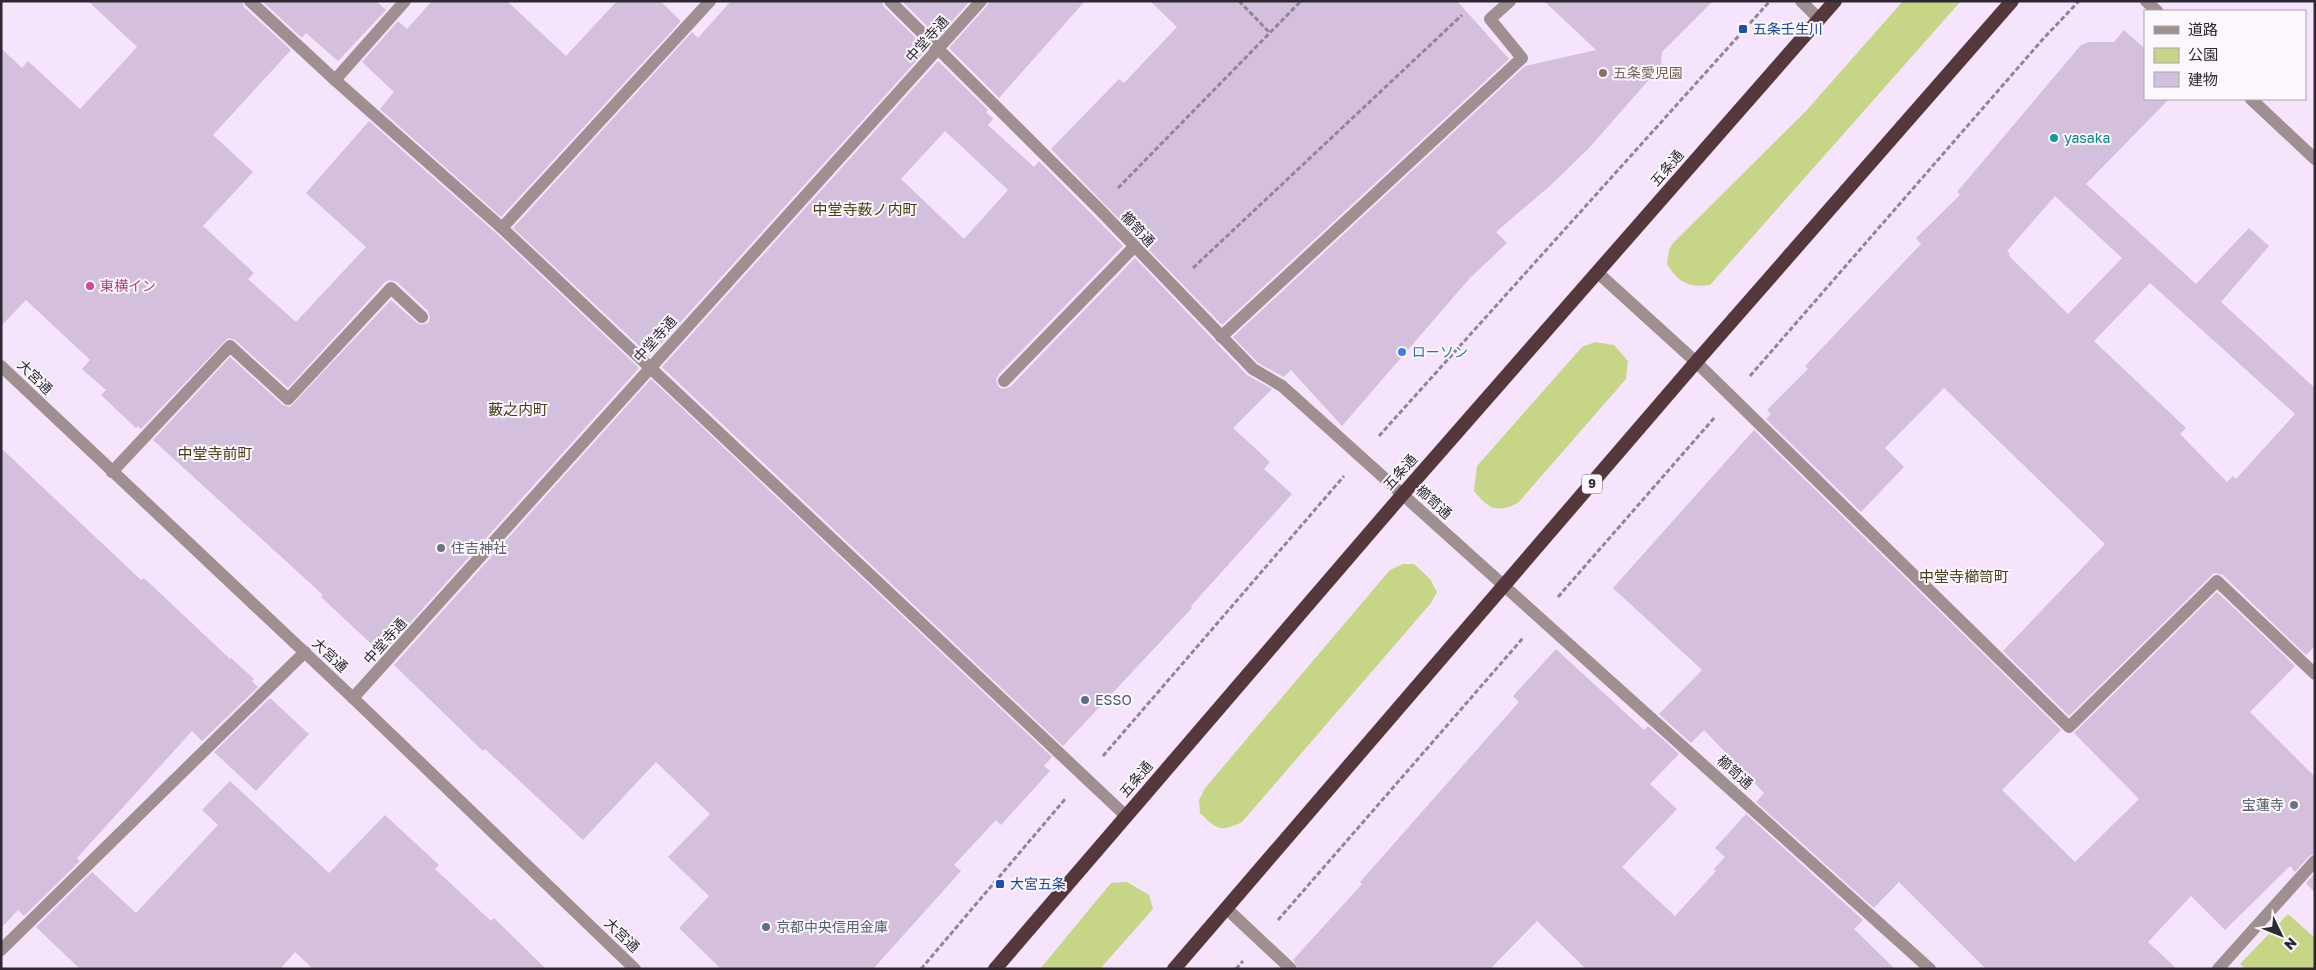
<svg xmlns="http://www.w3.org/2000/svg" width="2316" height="970" viewBox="0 0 2316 970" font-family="'Golos Text','Noto Sans JP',sans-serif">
  <rect width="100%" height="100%" fill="#f5e4fc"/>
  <g fill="#c7d587">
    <path d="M1903,1h58l-251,284c-22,3 -32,-3 -43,-21l2,-14 4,-7 133,-132z"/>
    <path d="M1595,342l19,3 14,16 -2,18 -108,124c-22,10 -28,7 -44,-12l3,-25 105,-119z"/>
    <path d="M1403,564h11l16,15 7,13 -6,11 -189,219c-23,11 -25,7 -42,-9l-1,-13 6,-12 185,-218z"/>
    <path d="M1127,882l22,13 4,14 -53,60h-60l71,-86z"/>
    <path d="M2288,914l27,24v31h-69l-6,-5z"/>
  </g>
  <g fill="#d4c0dc" fill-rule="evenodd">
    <path d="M88,1h154l2,6 47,43 -78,85 40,37 -50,54 51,47 -6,6 48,43 70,-75 -60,-54 63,-72 128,113 142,134 -257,286 -61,-57 2,-2 -170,-155 77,-83 53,48 7,2 101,-107 26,23 4,2 7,-2 2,-5 -2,-7 -31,-29 -8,-2 -4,2 -97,106 -53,-48 -7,-2 -87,91 -3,-3 -2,2 -35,-33 5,-5 -24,-21 8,-9 -64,-60 -25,26v-278l21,20 6,-7 52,48 57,-62z"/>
    <path d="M262,1h114l10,9 -48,51 -32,-28 -4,5z"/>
    <path d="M432,1h75l59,55 51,-55h43l21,20 -180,196 -121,-108 14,-17 -32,-30 36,-41 9,8z"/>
    <path d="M731,1h151l2,6 43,42 -277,307 -137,-128 179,-196 6,6z"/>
    <path d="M902,1h68l-32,36z"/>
    <path d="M989,1h96l-86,97 -50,-50 38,-42z"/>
    <path d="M1150,1h307l52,58 -287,266 -171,-176 68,-70 5,4 53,-56z"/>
    <path d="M1544,1h169l-51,51 -1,14 -72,82 -38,37 -55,47 11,11 -37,35 -128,148 -51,-56 -7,7 -26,-14 -25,-26 292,-271 71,-16z"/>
    <path d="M2124,30l21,19v50h24l-83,85 110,100 53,-56 20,18 -48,56 94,86v258l-9,9 -83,-80 -9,-2 -145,143 -66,-65 102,-107 -161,-156 -59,60 19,19 -43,45 -95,-93 5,-5 -4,-4 41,-41 -3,-3 116,-122 -5,-6 44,-43 -3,-3 124,-147 8,-3h25zM2055,196l67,62 -54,56 -59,-58 1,-2 -3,-3zM2150,283l145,131 -59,65 -3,-3 -6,6 -47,-48 6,-6 -92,-87z"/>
    <path d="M938,61l50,49 -2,2 7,7 -5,6 46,42 5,-6 84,85 -125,129 -2,5 2,6 4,3 8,-2 125,-129 112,117 25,14 -39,39 37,34 -6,7 28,25 -101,112 1,2 -129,138 -401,-379zM945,131l63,59 -44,49 -63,-60z"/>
    <path d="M651,379l401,378 -8,9 6,5 -49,54 -5,-5 -42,45 7,6 -88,98h-152l-42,-41 30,-32 -41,-39 42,-43 -54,-52 -73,78 -98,-91 -2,2 -89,-86z"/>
    <path d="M1754,430l307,300 -59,60 73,72 64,-63 -65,-66 143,-141 78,74 -45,46 65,65v76l-6,3 -14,16 -5,-6 -65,64 -34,-34 -43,46 29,27h-191l-87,-87 -25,26 -118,-106 8,-9 -60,-63 -13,13 -32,-29 43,-44 -89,-82z"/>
    <path d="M1,448l140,132 3,-2 86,81 1,-1 23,21 -2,2 6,6 -56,54 -10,-10 -115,127 3,3 -56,55 -6,-6 -17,18z"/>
    <path d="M1556,649l88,81 4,-4 31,28 -29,30 27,25 -55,58 53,49 41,-45 -2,-2 11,-12 -10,-9 31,-34 117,106 -9,9 41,40h-309l-49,-48 -47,48h-191l-6,-9 69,-76 -2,-2 159,-180 -6,-6z"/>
    <path d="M270,698l39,36 -53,57 -42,-39z"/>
    <path d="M230,781l99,92 56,-58 54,50 -4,4 56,52 3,-3 52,51h-233l-18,-17 -15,17h-200l-44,-42 56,-55 44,41 82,-88 -16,-15z"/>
    <path d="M2315,873v20l-9,-10z"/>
  </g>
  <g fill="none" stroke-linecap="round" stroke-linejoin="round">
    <g stroke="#928597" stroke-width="3" stroke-dasharray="5 2.5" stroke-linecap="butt">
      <path d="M1239,1l31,32"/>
      <path d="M1118,188l183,-187"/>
      <path d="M1193,268l269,-253"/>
      <path d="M1750,376l293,-337 36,-38"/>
      <path d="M1379,436l391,-435"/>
      <path d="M1558,597l157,-180"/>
      <path d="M1103,756l241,-280"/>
      <path d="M1278,920l245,-282"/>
      <path d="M921,969l145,-171"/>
      <path d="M1236,969l7,-8"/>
    </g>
    <g stroke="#9f8f90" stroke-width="12">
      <path d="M1801,1l18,18"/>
      <path d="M335,80l70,-79"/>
      <path d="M502,228l208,-227"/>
      <path d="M1597,272l99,90 373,365 148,-146 98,93"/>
      <path d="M1221,337l301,-279 -32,-39 20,-18"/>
      <path d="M1004,381l130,-134"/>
      <path d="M112,472l118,-126 58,53 103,-111 31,29"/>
      <path d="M353,698l628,-697"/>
      <path d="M1,950l304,-298"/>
    </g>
    <g stroke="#9f8f90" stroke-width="12">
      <path d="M250,1l85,79 167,148 624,588"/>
      <path d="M890,1l208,207 155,161 29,17 648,583"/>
      <path d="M1227,909l64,60"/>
      <path d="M2218,969l97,-108"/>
    </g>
    <g stroke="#9f8f90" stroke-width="12">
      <path d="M2146,1l11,10"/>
      <path d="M2251,99l64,60"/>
      <path d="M1,366l352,332 282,271"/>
    </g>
    <g stroke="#54383c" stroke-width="14">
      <path d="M995,969l408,-475 432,-493"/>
      <path d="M1174,969l522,-607 316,-361"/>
    </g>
  </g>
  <g fill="#1a4fb4" stroke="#fbf7fd" stroke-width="2">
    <rect x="1738" y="24" width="10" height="10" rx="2.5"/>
    <rect x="995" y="879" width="10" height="10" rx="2.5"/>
  </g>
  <circle fill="#8d6e63" stroke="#fbf7fd" stroke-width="2" cx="1603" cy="73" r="5"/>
  <circle fill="#0f9aa8" stroke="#fbf7fd" stroke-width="2" cx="2054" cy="138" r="5"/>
  <circle fill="#d1479c" stroke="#fbf7fd" stroke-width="2" cx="90" cy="286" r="5"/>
  <circle fill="#3f7fe0" stroke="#fbf7fd" stroke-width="2" cx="1402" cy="352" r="5"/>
  <g fill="#6b7280" stroke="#fbf7fd" stroke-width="2">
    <circle cx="441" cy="548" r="5"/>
    <circle cx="2294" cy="805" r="5"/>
  </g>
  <g fill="#5c6f8a" stroke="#fbf7fd" stroke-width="2">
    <circle cx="1085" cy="700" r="5"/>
    <circle cx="766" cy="927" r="5"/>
  </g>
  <g text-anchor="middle" stroke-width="4" stroke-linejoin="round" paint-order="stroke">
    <rect fill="#fbf7fd" stroke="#6c656f" stroke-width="1" x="1582" y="474.5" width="20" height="19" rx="4"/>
    <g font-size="12" font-weight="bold" fill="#2f2732">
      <text x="1592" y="488">9</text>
    </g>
    <g font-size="14" fill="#164399" stroke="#fbf7fd" text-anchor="start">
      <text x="1753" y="34">五条壬生川</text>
      <text x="1010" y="889">大宮五条</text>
    </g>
    <g font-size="14" fill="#2f2732" stroke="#fbf7fd">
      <text transform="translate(927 39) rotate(-48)" y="5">中堂寺通</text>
      <text transform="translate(1667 168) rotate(-49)" y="5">五条通</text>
      <text transform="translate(1138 229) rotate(47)" y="5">櫛笥通</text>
      <text transform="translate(655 339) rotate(-48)" y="5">中堂寺通</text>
      <text transform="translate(35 377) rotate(44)" y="5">大宮通</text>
      <text transform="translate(1400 472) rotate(-48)" y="5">五条通</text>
      <text transform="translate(1434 502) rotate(42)" y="5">櫛笥通</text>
      <text transform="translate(385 641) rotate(-48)" y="5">中堂寺通</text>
      <text transform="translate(330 655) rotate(43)" y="5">大宮通</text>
      <text transform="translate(1735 772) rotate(42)" y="5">櫛笥通</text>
      <text transform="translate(1136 779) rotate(-49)" y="5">五条通</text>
      <text transform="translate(622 935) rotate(44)" y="5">大宮通</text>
    </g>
    <g font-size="14" fill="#785e54" stroke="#fbf7fd" text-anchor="start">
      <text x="1613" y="78">五条愛児園</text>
    </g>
    <g font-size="14" fill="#0d838f" stroke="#fbf7fd" text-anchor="start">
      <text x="2064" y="143">yasaka</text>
    </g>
    <g font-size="14" fill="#b23c85" stroke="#fbf7fd" text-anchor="start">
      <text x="100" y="291">東横イン</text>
    </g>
    <g font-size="14" fill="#366cbe" stroke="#fbf7fd" text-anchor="start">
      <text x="1412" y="357">ローソン</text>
    </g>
    <g font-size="14" fill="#5b616d" stroke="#fbf7fd" text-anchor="start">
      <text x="451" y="553">住吉神社</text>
      <text x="2284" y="810" text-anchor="end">宝蓮寺</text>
    </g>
    <g font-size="14" fill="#4e5e75" stroke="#fbf7fd" text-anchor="start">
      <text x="1095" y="705">ESSO</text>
      <text x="776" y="932">京都中央信用金庫</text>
    </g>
    <g font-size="15" fill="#4a4017" stroke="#fbf7fd">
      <text x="865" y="215">中堂寺薮ノ内町</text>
      <text x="518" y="415">藪之内町</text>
      <text x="215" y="459">中堂寺前町</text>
      <text x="1964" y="582">中堂寺櫛笥町</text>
    </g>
  </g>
  <rect width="2316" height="970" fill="none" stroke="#2f2732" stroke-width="5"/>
  <rect x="2144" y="10" width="162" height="90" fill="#fbf7fd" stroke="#a9a4ac"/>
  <rect x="2154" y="26" width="25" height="8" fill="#9f8f90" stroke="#a9a4ac"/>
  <text x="2188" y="35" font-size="15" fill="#2f2732">道路</text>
  <rect x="2154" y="48" width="25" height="15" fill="#c7d587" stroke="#a9a4ac"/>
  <text x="2188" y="60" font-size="15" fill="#2f2732">公園</text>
  <rect x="2154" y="72" width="25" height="15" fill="#d4c0dc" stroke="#a9a4ac"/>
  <text x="2188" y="85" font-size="15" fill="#2f2732">建物</text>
  <g transform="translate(2281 935) rotate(133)" stroke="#fbf7fd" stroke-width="4" paint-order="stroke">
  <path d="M0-4L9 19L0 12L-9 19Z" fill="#2f2732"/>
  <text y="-8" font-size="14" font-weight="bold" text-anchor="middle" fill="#2f2732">N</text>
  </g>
</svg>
